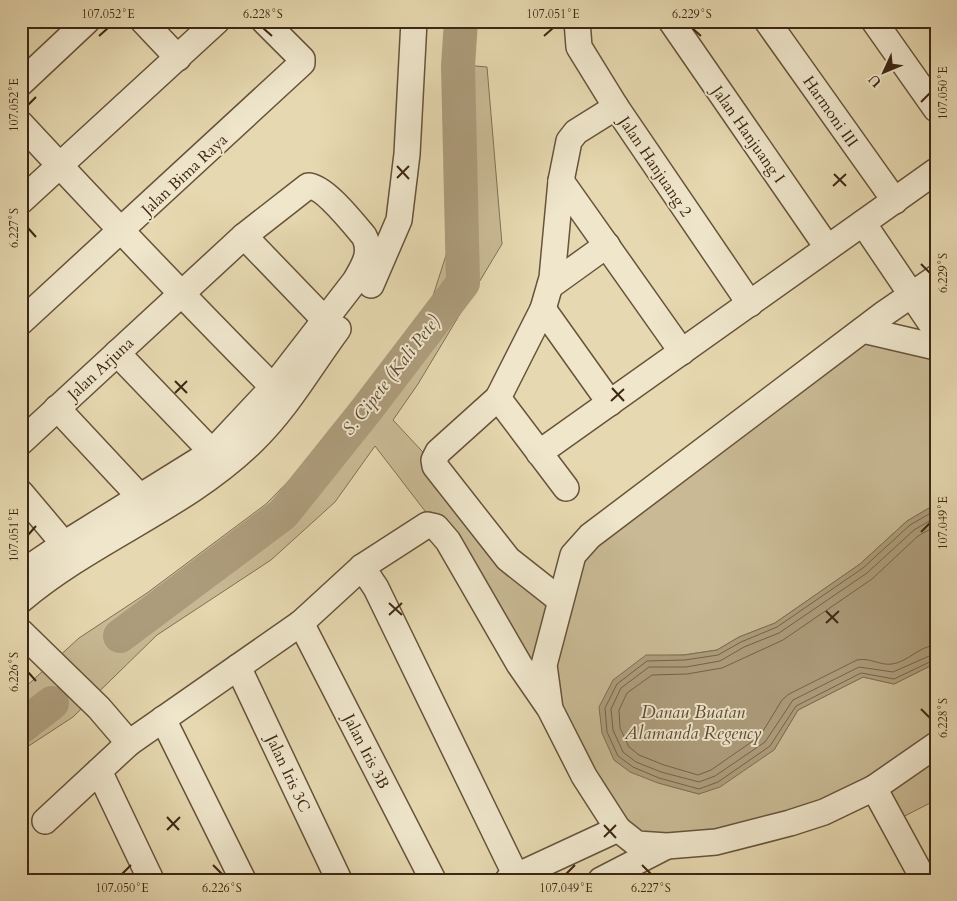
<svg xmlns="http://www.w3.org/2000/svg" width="957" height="901" viewBox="0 0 957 901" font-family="Cardo,serif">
  <rect width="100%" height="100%" fill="#e6d8b0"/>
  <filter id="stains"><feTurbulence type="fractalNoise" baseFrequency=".004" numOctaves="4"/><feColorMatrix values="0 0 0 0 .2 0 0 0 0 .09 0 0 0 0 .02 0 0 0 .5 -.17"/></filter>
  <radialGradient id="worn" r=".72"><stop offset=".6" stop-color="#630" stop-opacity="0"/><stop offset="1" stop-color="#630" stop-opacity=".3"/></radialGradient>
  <path fill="#c9ba95" stroke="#837054" d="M442,63l45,4 15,177 -84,140 -25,36 167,179 13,-44 290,-225 73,17v157l-29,17 -47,43 -85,59 -36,14 -22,13 -33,5 -38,1 -32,104c26,19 55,26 85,34l75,-44 24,-40 65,-33 31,7 42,-21v137l-43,22 -19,-34 -50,24 -187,32 -189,-303 -73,-95 -40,56 -64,58 -114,75 -84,82 -52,34v-60l58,-53 68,-45 119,-89 65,-66 64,-82 37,-57 16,-50z"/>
  <path fill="#ad9c7b" stroke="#806d51" d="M936,504v159l-42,21 -31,-7 -65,33 -24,40 -54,37 -21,7 -41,-11 -28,-11 -16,-12 -12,-27 -3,-26 14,-27 33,-25h38l33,-5 22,-13 36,-14 85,-59 47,-43z"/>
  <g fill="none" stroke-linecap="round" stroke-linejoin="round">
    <g stroke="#756247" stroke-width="1">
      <path d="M936,510l-26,15 -47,43 -86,59 -36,15 -23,13 -33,5 -38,1 -30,23 -12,24 2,24 11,24 15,11 26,11 40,11 19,-7 52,-36 26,-40 65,-33 33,6 42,-20"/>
      <path d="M936,517l-22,13 -47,43 -88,60 -35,14 -24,14 -34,6h-37l-28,21 -10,21 2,21 10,22 13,10 25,10 38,10 16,-6 50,-34 28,-42 66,-33 34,5 43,-19"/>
      <path d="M936,526l-18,10 -46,43 -89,61 -61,28 -35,6 -35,1 -25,18 -8,17 1,18 9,19 10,8 25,10 34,10 13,-5 49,-34 22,-36 7,-6 68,-34c12,-3 24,6 35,4 16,-2 27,-18 44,-19"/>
    </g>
    <g stroke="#ad9c7b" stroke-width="34">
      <path d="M120,636l163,-122 84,-105 96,-126 -5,-217 3,-45"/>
      <path d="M21,727l31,-24"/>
    </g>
    <defs>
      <g id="minor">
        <path d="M143,21l35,37"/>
        <path d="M577,21l2,26 37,60 134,197"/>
        <path d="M671,21l156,226"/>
        <path d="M767,21l128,180"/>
        <path d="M874,21l62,88"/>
        <path d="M21,83l66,-62"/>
        <path d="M21,124c83,89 166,177 252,263"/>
        <path d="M561,181l121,171"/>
        <path d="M21,201l196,-180"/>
        <path d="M863,223l73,108"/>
        <path d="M244,236l82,85"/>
        <path d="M936,278l-51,35 -295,223 -17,19 -29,110 6,44 34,67 34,53 19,15 30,2 49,-4 74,-19 34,-11 50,-24 62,-43"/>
        <path d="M371,285l28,-65 8,-66 7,-133"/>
        <path d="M550,286l57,-41"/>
        <path d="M543,309l67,94"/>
        <path d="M21,322l281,-259v-4l-38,-38"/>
        <path d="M863,330l73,17"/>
        <path d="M117,353l95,99"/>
        <path d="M498,398l-60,54 -4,8 1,6 73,93 52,41"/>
        <path d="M57,408l84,90"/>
        <path d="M21,442l223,-206 64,-50c16,0 45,37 56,50 9,17 -1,31 -9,45l-82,106 -61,65 -148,92 -43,29"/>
        <path d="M539,453l397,-282"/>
        <path d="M566,488l-68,-90 45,-89 9,-31 9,-97 8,-40 7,-9 40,-25"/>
        <path d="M21,493l43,51"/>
        <path d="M362,567l14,21 140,288"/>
        <path d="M21,600c72,-61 165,-93 232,-159 34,-33 57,-74 85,-112"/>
        <path d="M301,623l132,257"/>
        <path d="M21,632l78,76 30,35"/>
        <path d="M238,667l101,213"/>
        <path d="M163,719l80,161"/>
        <path d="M99,771l52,109"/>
        <path d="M874,788l50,92"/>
        <path d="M45,821l84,-78 172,-120 61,-56 65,-42 9,2 12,14 71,123 29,42"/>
        <path d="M508,880l110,-51"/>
        <path d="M601,880l64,-33"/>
      </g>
    </defs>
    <use href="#minor" stroke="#67533a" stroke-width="28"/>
    <use href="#minor" stroke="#efe6cc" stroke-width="25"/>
  </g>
  <path fill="none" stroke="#3d2713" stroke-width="2" d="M263,28l9,8M692,28l9,8M99,36l9,-8M544,36l9,-8M921,102l9,-9M28,105l8,-8M397,166l12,13M834,174l12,12M397,178l12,-12M833,186l13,-12M28,228l8,9M921,264l9,9M175,381l12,12M612,388l12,13M175,393l12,-12M611,401l13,-12M921,532l9,-9M28,535l8,-9M389,603l13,12M826,611l12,12M389,615l13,-12M826,623l13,-12M28,672l8,9M921,709l9,9M167,817l12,13M604,825l12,13M167,830l13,-13M604,837l12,-12M213,865l9,9M642,865l9,9M122,874l9,-9M566,874l9,-9"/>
  <g text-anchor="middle" stroke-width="4" stroke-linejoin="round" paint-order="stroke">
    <g font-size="16" fill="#3d2713" stroke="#efe6cc">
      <text transform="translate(831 111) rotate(55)" y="6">Harmoni III</text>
      <text transform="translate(749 134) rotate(55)" y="6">Jalan Hanjuang I</text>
      <text transform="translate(656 166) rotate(56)" y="6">Jalan Hanjuang 2</text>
      <text transform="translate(184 174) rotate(-43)" y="6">Jalan Bima Raya</text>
      <text transform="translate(100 368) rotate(-43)" y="6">Jalan Arjuna</text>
      <text transform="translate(367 751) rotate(63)" y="6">Jalan Iris 3B</text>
      <text transform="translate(289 773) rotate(65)" y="6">Jalan Iris 3C</text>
    </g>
    <g font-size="18" font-style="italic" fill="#5f4a32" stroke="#efe6cc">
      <text transform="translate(391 375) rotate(-52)" y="6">S. Cipete (Kali Pete)</text>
      <text x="693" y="718">Danau Buatan<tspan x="693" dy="21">Alamanda Regency</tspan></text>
    </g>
  </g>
  <rect width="957" height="901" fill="none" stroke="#e6d8b0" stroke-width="55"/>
  <g transform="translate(884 72) rotate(226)" stroke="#efe6cc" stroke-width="4" paint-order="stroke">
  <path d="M0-4L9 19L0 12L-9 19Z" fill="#3d2713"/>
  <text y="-8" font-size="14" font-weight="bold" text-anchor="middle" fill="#3d2713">U</text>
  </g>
  <rect x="28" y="28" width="902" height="846" fill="none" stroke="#3d2713" stroke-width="2"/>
  <g font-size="12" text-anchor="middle" fill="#3d2713">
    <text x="108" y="18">107.052°E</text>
    <text x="263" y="18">6.228°S</text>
    <text x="553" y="18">107.051°E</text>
    <text x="692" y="18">6.229°S</text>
    <text transform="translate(943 93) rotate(-90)" y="4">107.050°E</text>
    <text transform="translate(14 105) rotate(-90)" y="4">107.052°E</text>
    <text transform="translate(14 228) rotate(-90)" y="4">6.227°S</text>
    <text transform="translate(943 273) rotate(-90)" y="4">6.229°S</text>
    <text transform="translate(943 523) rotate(-90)" y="4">107.049°E</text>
    <text transform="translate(14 535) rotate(-90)" y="4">107.051°E</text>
    <text transform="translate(14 672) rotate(-90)" y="4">6.226°S</text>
    <text transform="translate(943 718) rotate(-90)" y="4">6.228°S</text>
    <text x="122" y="892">107.050°E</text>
    <text x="222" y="892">6.226°S</text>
    <text x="566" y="892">107.049°E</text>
    <text x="651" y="892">6.227°S</text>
  </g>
  <rect width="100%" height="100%" filter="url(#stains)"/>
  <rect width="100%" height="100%" fill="url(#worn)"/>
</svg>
